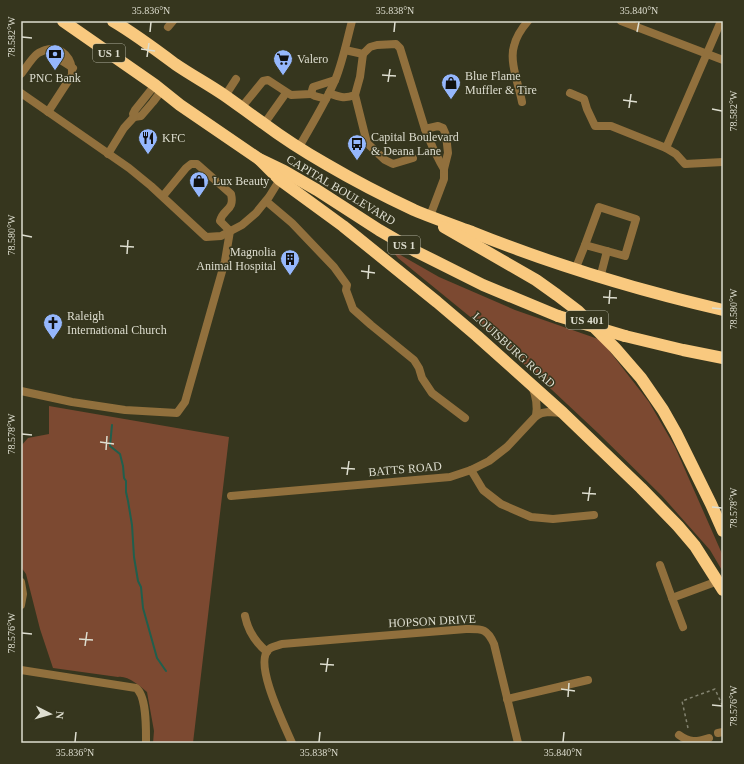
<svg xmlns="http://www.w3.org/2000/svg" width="744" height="764" viewBox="0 0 744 764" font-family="'Times New Roman',serif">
  <rect width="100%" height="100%" fill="#36361e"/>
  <g fill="#7c4931">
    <path d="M394,253h3l42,24 76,33 86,30 48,62 26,45 48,109v16l-13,-22 -48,-54 -64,-63 -62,-58 -62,-55 -76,-62z"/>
    <path d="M49,406l180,31 -36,306h-40l1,-12 -7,-39c-7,-6 -20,-17 -29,-15l-65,-9 -13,-39 -14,-55 -5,-7v-121l7,-8 21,-4z"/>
  </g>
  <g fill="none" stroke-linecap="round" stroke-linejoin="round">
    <path stroke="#205f4d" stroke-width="2" d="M112,425l-2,21 10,8 3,12 1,12 2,3v11l2,9 4,24 2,32 4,24 3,6 2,21 14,50 9,13"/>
    <path stroke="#4f4f39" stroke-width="8" stroke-dasharray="8 4" stroke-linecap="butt" d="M54,56l8,5"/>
    <path stroke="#838370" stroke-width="1.5" stroke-dasharray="3 3" stroke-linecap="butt" d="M688,728l-6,-27 33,-12 8,18"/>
    <g stroke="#91703d" stroke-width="8">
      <path d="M621,21l102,39"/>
      <path d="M168,27l5,-6"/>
      <path d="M345,50l18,4 7,-7 7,-2 19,-1 4,4 25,81 8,19 7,14 4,7v10l-14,37"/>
      <path d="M62,61l11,7"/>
      <path d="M21,74c5,-6 10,-15 16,-20 2,-2 6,-3 8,-4 17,-5 28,9 27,25l-24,37"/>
      <path d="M21,93l108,75 22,18 55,51 15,-1 21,-11 14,-12 13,-16 13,-21"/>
      <path d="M329,93c10,4 15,6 26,2l5,-18 3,-23"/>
      <path d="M570,93l14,6 3,10 8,17h16l55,22 10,6 9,10 38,-2"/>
      <path d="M311,94l4,2 11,3"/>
      <path d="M355,95l12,48 18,17 8,4 20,-6"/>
      <path d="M225,96l11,-17"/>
      <path d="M522,102c-3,-16 -13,-41 -8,-56 2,-9 8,-18 14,-25"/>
      <path d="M241,108l22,-27 5,-1 23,15 20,-1 2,-7 22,-7"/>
      <path d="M134,117l7,-1 12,-14 9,-12"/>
      <path d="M264,124l22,-31"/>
      <path d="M425,129l13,-3 5,2 3,7 2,18 -4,16"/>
      <path d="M299,147c13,-23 27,-45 37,-69 7,-18 11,-38 16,-57"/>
      <path d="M666,148l55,-127"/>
      <path d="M108,154l16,-26 10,-11 -1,-3 2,-4 20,-25"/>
      <path d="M266,201l26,22 42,44 13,18 -1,5 7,19 18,16 43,35 5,8 3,10 10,15 33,25"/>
      <path d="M585,245l14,-38 37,12 -11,37 -18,-5"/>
      <path d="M575,270l10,-25 22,6 -7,27"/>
      <path d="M532,386c4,10 6,19 4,30"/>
      <path d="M21,391l51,11 53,8 52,3 8,-11 40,-141 5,-30 -10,-10c3,-13 15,-10 11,-27l-34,-30h-6l-5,4 -23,28"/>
      <path d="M471,470l12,20 18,14 30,13 22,2 41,-4"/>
      <path d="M231,496l219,-19 21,-7 18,-9 18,-14 29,-31 6,-3 6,-1 15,1"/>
      <path d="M660,565l12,33"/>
      <path d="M21,582l2,12 -2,11"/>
      <path d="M245,616c3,15 10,26 22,36"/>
      <path d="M683,627l-11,-29 46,-17"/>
      <path d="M21,670l115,18c11,8 10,42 10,55"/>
      <path d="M507,699l81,-19"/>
      <path d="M718,733l5,-1"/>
      <path d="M679,735c11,8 17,7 30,3"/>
      <path d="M292,743c-7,-17 -38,-78 -24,-93 3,-4 9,-4 14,-6l60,-5 124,-10c16,0 21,-1 28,15l24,99"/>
    </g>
    <g stroke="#f9c97f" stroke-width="12">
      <path d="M63,21l92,64 25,20 79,54 25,12 33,19 62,40 38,22 66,33 75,31"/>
      <path d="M113,21c22,13 42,28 62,43 16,11 33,20 49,31 13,9 26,19 39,28 20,15 42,29 63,41 29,17 58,32 88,46 19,8 39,15 58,22 82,33 165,58 251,78"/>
      <path d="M259,159l21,21 63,46 94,76 40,34 86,77 78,75 37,38 17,20 28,44"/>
      <path d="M444,227l92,53 21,15 21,16 37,37 26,30 22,32 13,23 35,71 12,27"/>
      <path d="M625,336l58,14 40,8"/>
    </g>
    <path stroke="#f9c97f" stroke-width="12" d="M558,316l67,20"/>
  </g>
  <path fill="none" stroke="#deded0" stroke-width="1.5" d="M150,32l1,-10M394,32l1,-10M637,32l2,-10M22,37l10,1M141,49l14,2M147,57l2,-14M382,75l14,1M388,82l2,-13M623,100l14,2M629,108l2,-14M712,109l10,2M22,235l10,2M120,246l14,1M127,254l1,-14M361,271l14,2M368,279l1,-14M603,297l14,1M609,304l1,-14M712,308l10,1M22,434l10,1M100,442l14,2M106,450l1,-14M341,468l14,1M347,475l2,-14M582,493l14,1M588,501l2,-14M712,507l10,1M22,633l10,1M79,639l14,1M85,646l2,-14M320,664l14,1M326,672l2,-14M561,689l14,2M568,697l1,-14M712,705l10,1M75,742l1,-10M319,742l1,-10M563,742l1,-10"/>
  <defs>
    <symbol id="bank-pin" viewBox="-11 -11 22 30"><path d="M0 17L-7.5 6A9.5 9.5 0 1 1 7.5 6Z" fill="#95b7fd" stroke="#36361e"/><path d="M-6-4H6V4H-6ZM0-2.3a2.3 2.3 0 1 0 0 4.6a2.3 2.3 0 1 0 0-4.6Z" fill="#111"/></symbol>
    <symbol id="supermarket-pin" viewBox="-11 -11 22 30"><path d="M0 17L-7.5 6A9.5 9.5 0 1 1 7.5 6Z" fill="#95b7fd" stroke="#36361e"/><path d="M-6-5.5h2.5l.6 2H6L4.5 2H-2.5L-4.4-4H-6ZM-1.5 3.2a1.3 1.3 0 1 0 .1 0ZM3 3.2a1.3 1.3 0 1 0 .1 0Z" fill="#111"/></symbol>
    <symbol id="shop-pin" viewBox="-11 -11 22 30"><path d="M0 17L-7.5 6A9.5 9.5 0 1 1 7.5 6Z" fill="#95b7fd" stroke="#36361e"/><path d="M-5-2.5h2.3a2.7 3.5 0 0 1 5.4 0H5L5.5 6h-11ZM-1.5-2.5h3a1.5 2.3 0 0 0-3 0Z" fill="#111"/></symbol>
    <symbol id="restaurant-pin" viewBox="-11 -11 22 30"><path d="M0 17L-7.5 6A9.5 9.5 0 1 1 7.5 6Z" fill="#95b7fd" stroke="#36361e"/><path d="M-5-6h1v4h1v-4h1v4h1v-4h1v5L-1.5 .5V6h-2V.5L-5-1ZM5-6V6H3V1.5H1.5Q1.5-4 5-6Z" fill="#111"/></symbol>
    <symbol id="bus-pin" viewBox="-11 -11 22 30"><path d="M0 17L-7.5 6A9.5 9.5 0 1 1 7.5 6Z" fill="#95b7fd" stroke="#36361e"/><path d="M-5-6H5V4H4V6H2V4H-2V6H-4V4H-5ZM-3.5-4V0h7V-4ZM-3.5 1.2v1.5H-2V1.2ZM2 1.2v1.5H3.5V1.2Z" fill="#111"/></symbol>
    <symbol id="building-pin" viewBox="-11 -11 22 30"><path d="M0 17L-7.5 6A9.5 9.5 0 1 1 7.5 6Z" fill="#95b7fd" stroke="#36361e"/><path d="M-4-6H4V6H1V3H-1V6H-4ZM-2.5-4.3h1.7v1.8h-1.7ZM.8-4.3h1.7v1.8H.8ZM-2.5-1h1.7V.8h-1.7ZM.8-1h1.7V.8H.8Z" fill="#111"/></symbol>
    <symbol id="church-pin" viewBox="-11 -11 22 30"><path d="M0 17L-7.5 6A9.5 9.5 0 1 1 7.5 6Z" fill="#95b7fd" stroke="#36361e"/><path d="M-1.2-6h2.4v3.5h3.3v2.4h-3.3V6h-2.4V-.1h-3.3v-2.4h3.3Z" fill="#111"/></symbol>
  </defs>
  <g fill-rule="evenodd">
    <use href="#bank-pin" x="44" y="43" width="22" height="30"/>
    <use href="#supermarket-pin" x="272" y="48" width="22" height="30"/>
    <use href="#shop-pin" x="440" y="72" width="22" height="30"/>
    <use href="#restaurant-pin" x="137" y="127" width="22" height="30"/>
    <use href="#bus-pin" x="346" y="133" width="22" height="30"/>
    <use href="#shop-pin" x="188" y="170" width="22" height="30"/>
    <use href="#building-pin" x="279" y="248" width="22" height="30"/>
    <use href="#church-pin" x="42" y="312" width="22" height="30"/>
  </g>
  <g text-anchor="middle" stroke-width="3" stroke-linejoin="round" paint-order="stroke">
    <g fill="#36361e" stroke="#acac9b" stroke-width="1">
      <rect x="93" y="44" width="32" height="18" rx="3"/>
      <rect x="388" y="236" width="32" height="18" rx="3"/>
      <rect x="566" y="311" width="42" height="18" rx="3"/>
    </g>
    <g font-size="11" font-weight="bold" fill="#deded0">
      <text x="109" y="57">US 1</text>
      <text x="404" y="249">US 1</text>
      <text x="587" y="324">US 401</text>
    </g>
    <g font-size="12" fill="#deded0" stroke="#36361e" text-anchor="start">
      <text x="297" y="63">Valero</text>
      <text x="465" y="80">Blue Flame<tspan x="465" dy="14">Muffler &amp; Tire</tspan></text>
      <text x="55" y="82" text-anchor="middle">PNC Bank</text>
      <text x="371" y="141">Capital Boulevard<tspan x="371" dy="14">&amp; Deana Lane</tspan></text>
      <text x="162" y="142">KFC</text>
      <text x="213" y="185">Lux Beauty</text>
      <text x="276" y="256" text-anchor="end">Magnolia<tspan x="276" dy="14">Animal Hospital</tspan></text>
      <text x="67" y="320">Raleigh<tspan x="67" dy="14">International Church</tspan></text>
    </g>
    <g font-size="12" fill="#deded0" stroke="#36361e">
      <text transform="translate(341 190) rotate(31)" y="4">CAPITAL BOULEVARD</text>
      <text transform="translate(514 350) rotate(42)" y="4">LOUISBURG ROAD</text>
      <text transform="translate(405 469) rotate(-5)" y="4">BATTS ROAD</text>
      <text transform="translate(432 621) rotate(-3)" y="4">HOPSON DRIVE</text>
    </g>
  </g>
  <rect width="744" height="764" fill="none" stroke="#36361e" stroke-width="44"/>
  <g transform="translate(50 714) rotate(96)" stroke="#36361e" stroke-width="3" paint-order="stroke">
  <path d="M0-3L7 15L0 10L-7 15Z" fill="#deded0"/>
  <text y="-6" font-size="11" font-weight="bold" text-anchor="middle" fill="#deded0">N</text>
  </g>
  <rect x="22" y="22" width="700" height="720" fill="none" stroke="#deded0" stroke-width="1.5"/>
  <g font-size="10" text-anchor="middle" fill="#deded0">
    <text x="151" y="14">35.836°N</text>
    <text x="395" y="14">35.838°N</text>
    <text x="639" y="14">35.840°N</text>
    <text transform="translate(11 37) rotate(-90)" y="4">78.582°W</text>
    <text transform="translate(733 111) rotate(-90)" y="4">78.582°W</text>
    <text transform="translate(11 235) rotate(-90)" y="4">78.580°W</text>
    <text transform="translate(733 309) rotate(-90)" y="4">78.580°W</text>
    <text transform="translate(11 434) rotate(-90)" y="4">78.578°W</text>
    <text transform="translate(733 508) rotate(-90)" y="4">78.578°W</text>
    <text transform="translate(11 633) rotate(-90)" y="4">78.576°W</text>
    <text transform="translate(733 706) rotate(-90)" y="4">78.576°W</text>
    <text x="75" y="756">35.836°N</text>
    <text x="319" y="756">35.838°N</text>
    <text x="563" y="756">35.840°N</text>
  </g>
</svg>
